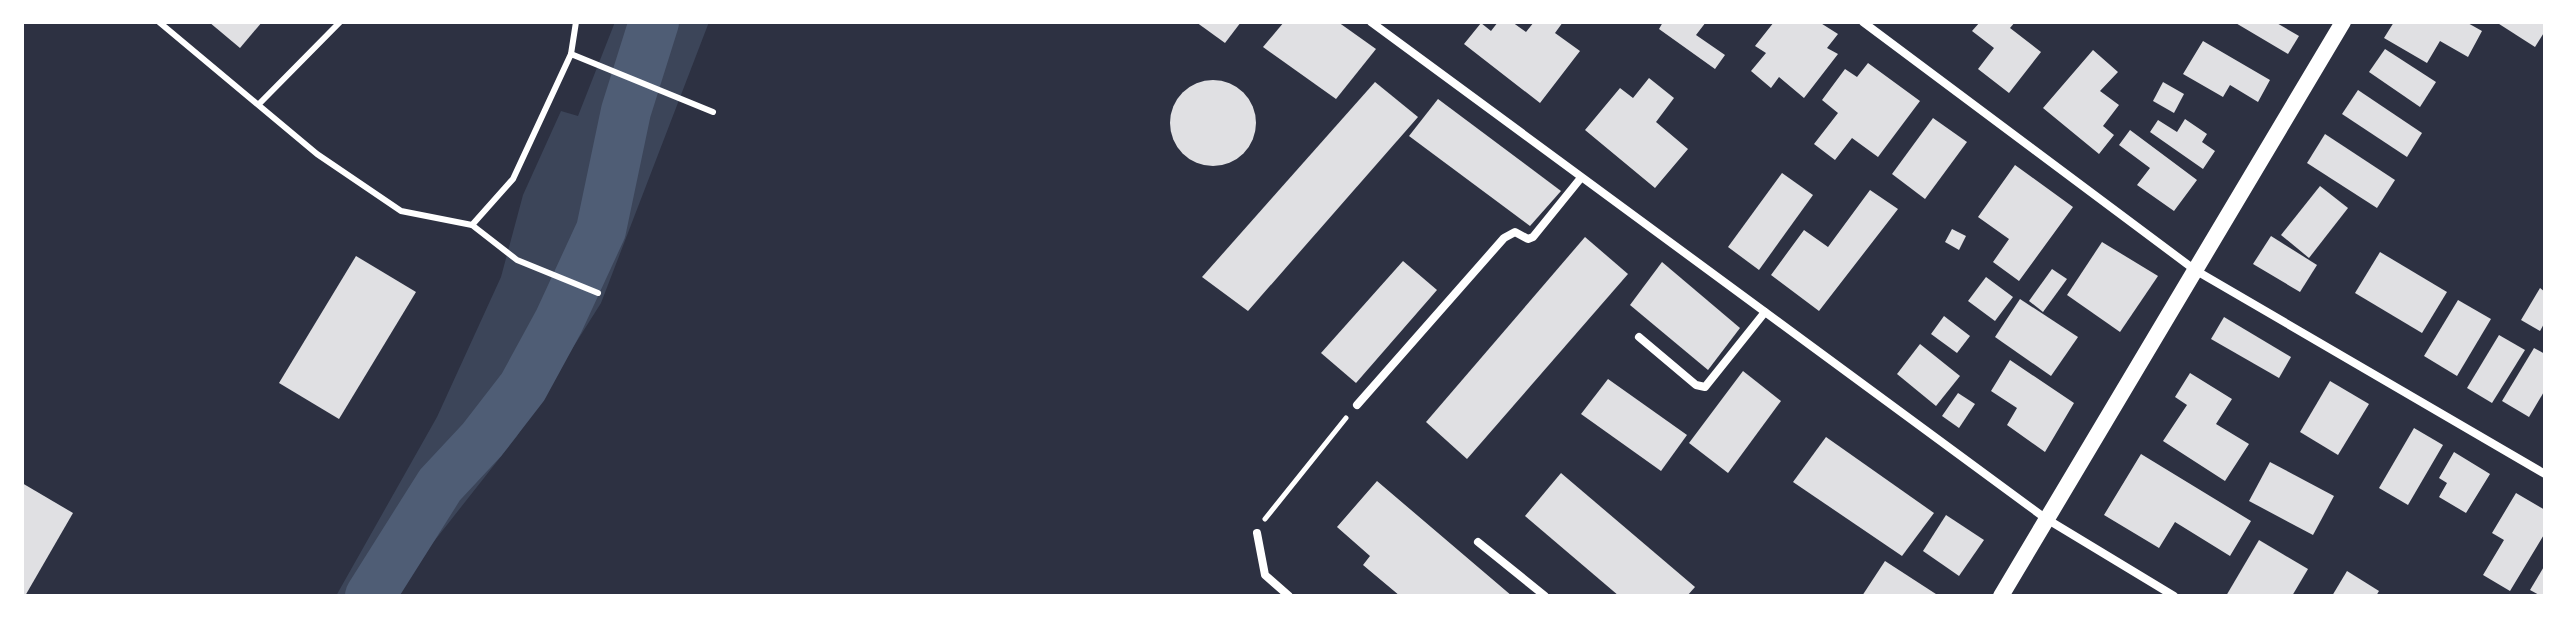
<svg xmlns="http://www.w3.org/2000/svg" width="2567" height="618" viewBox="0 0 2567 618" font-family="'Fira Sans Condensed',sans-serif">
  <rect width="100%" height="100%" fill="#2d3142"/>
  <path fill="#3c4559" d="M615,22h94l-108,281 -84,133 -126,160h-55l101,-179 64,-140 22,-82 38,-84 17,5z"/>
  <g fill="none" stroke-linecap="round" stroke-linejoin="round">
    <path stroke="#4f5d75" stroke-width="50" d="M370,596l70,-111 42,-45 41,-53 36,-66 42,-91 25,-119 28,-89"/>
  </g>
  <g fill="#e0e0e3">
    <path d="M209,22h53l-22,26z"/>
    <path d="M1196,22h45l-16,21z"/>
    <path d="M1284,22h54l38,27 -40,50 -73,-52z"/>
    <path d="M1498,22h14l14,10 8,-10h29l-8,11 25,18 -40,52 -76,-59 17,-21 10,8z"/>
    <path d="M1663,22h43l-10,13 29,20 -10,14 -56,-40z"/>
    <path d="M1774,22h45l19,12 -11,14 11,6 -34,44 -25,-21 -8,11 -20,-17 15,-18 -11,-7z"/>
    <path d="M1980,22h35l-5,6 31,24 -32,41 -31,-24 16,-21 -22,-17z"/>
    <path d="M2234,22h41l24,14 -11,18z"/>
    <path d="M2394,22h72l16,9 -14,26 -28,-16 -13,22 -43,-25z"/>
    <path d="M2496,22h49v9l-10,16z"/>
    <path d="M2203,41l67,39 -12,22 -28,-17 -7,12 -40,-23z"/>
    <path d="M2385,49l51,33 -16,25 -51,-35z"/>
    <path d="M2093,50l25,22 -18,19 19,14 -16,21 11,9 -15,19 -56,-46z"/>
    <path d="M1868,63l52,38 -42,56 -26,-19 -17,22 -21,-16 24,-31 -16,-13 23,-31 12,8z"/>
    <path d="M1649,78l25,20 -18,24 32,27 -33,39 -70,-58 35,-42 13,10z"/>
    <circle cx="1213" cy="123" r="43"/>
    <path d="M1375,82l43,35 -170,194 -46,-34z"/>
    <path d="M2163,82l21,12 -10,19 -21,-12z"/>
    <path d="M2358,90l64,43 -15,24 -65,-43z"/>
    <path d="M1438,99l123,92 -31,35 -121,-90z"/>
    <path d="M1933,118l34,24 -42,57 -33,-25z"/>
    <path d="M2185,119l22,15 -5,8 13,9 -12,18 -53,-37 8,-12 19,12z"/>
    <path d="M2130,130l67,50 -23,31 -37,-26 13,-17 -31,-23z"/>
    <path d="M2325,134l70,46 -18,28 -70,-45z"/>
    <path d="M2015,165l58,42 -54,74 -26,-19 16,-23 -31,-22z"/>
    <path d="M1782,173l31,22 -54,75 -31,-23z"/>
    <path d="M2320,186l28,22 -39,50 -28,-23z"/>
    <path d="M1870,190l28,19 -79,102 -48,-36 33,-45 24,17z"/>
    <path d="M1952,229l14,7 -7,14 -14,-8z"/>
    <path d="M2271,236l46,29 -17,27 -47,-28z"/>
    <path d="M1585,237l43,37 -161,185 -41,-37z"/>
    <path d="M2102,242l56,34 -38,56 -53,-37z"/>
    <path d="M2380,252l67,40 -25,41 -67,-40z"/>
    <path d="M356,256l60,36 -77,127 -60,-36z"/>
    <path d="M1403,261l34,29 -81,93 -35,-30z"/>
    <path d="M1662,262l78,66 -32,42 -78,-65z"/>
    <path d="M2052,269l15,10 -24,33 -14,-11z"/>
    <path d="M1986,277l27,20 -18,24 -27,-20z"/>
    <path d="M2540,288l5,4v30l-5,9 -19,-11z"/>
    <path d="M2020,299l58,38 -27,39 -56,-39z"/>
    <path d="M2458,300l33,19 -34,57 -33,-20z"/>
    <path d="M1944,316l26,20 -13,17 -26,-19z"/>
    <path d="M2224,317l67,40 -12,21 -68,-39z"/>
    <path d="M2499,335l26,15 -33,53 -25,-15z"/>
    <path d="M1920,344l40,32 -24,30 -39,-32z"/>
    <path d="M2534,348l11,6v36l-16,27 -27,-16z"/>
    <path d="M2010,360l64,43 -29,49 -38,-27 10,-17 -26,-17z"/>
    <path d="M1743,371l38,30 -53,72 -39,-30z"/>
    <path d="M2190,373l42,26 -16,25 33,20 -24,37 -62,-40 24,-36 -12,-8z"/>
    <path d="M1608,379l79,56 -26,36 -80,-57z"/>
    <path d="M2330,381l39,23 -31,51 -38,-23z"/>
    <path d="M1958,393l17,11 -16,24 -17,-12z"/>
    <path d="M2414,428l29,17 -35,60 -29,-17z"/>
    <path d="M1826,437l108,76 -32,43 -109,-74z"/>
    <path d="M2454,452l36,22 -24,39 -27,-16 8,-14 -8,-5z"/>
    <path d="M2141,454l110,67 -21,35 -55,-34 -16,26 -55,-33z"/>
    <path d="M2270,462l64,34 -21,39 -64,-34z"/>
    <path d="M1561,473l134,114 -8,9h-68l-94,-80z"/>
    <path d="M1377,481l135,115h-112l-37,-31 7,-9 -33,-29z"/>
    <path d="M22,483l51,30 -48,83h-3z"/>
    <path d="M2516,493l29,17v23l-35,58 -27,-16 21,-35 -12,-7z"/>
    <path d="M1946,515l38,25 -25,36 -36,-25z"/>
    <path d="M2259,540l49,29 -16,27h-66z"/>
    <path d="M1885,561l54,35h-77z"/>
    <path d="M2545,565v31h-4l-11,-6z"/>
    <path d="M2347,571l32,20 -3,5h-44z"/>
  </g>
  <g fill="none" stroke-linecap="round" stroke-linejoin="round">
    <path stroke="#fff" stroke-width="5" d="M1265,519l81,-101"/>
    <g stroke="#fff" stroke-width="6">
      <path d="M159,22l158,132 84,57 71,14 41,-46 58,-125 142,58"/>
      <path d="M571,54l5,-32"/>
      <path d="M259,104l81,-82"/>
      <path d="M472,225l45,35 81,33"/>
    </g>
    <g stroke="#fff" stroke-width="8">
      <path d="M1371,22l674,496 129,78"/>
      <path d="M1863,22l332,248 350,204"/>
      <path d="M1639,337l57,48 9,2 60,-75"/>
      <path d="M1357,405l147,-167 11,-6 13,7 5,-2 47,-58"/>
      <path d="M1257,533l8,42 24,21"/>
      <path d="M1478,542l67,54"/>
    </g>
    <path stroke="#fff" stroke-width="16" d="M2001,596l342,-574"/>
  </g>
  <rect width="2567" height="618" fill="none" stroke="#ffffff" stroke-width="48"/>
</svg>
